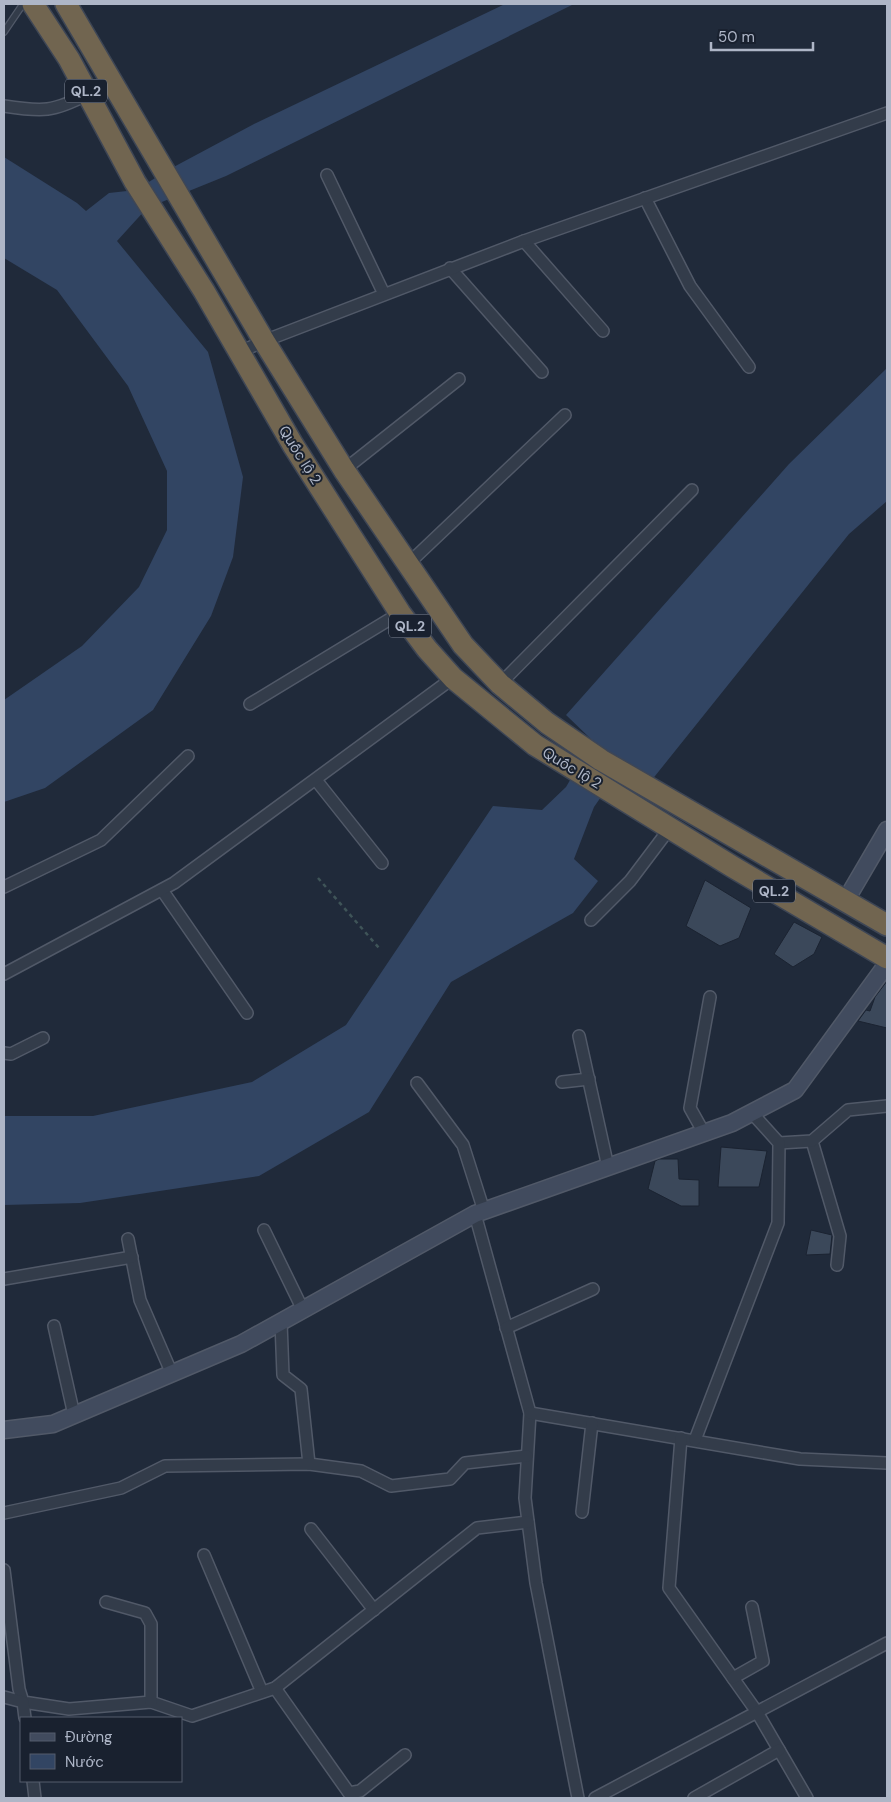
<svg xmlns="http://www.w3.org/2000/svg" width="891" height="1802" viewBox="0 0 891 1802" font-family="'DM Sans',sans-serif">
  <rect width="100%" height="100%" fill="#202a3a"/>
  <g fill="#324563">
    <path d="M505,4h69l-348,172 -79,32 -30,33 91,111 35,125 -10,80 -22,59 -58,94 -108,78 -41,14v-102l78,-54 57,-59 28,-57v-59l-39,-85 -71,-96 -53,-32v-101l73,46 9,8 23,-18 27,-3 32,-20 86,-46z"/>
    <path d="M887,368v133l-38,33 -198,247 -27,-17 -30,43 -20,52 24,22 -25,32 -122,69 -82,130 -110,64 -179,27 -76,2v-89h89l159,-34 94,-57 147,-219 49,4 24,-23 27,-46 -27,-26 223,-251z"/>
  </g>
  <g fill="#3b485a" stroke="#1b2331">
    <path d="M705,880l46,28 -12,30 -19,8 -34,-20z"/>
    <path d="M794,922l28,15 -8,17 -21,13 -19,-13z"/>
    <path d="M887,981v47l-29,-7 8,-11 4,1 5,-14z"/>
    <path d="M721,1147l46,4 -8,36h-41z"/>
    <path d="M659,1159h19l1,20 20,1v26h-18l-33,-17 7,-28z"/>
    <path d="M811,1230l21,5 -2,19 -24,1z"/>
  </g>
  <g fill="none" stroke-linecap="round" stroke-linejoin="round">
    <defs>
      <path id="lane" d="M4,32l19,-28"/>
      <g id="street">
        <path d="M4,106c39,6 49,6 84,-12"/>
        <path d="M327,175l57,119"/>
        <path d="M645,198l45,88 59,81"/>
        <path d="M524,241l79,90"/>
        <path d="M450,268l92,104"/>
        <path d="M240,352l24,-11 260,-100 363,-128"/>
        <path d="M344,470l115,-91"/>
        <path d="M408,564l157,-149"/>
        <path d="M500,684l192,-194"/>
        <path d="M250,704l150,-91"/>
        <path d="M316,780l66,83"/>
        <path d="M4,887l97,-47 87,-84"/>
        <path d="M162,890l85,123"/>
        <path d="M591,920l39,-39 40,-53"/>
        <path d="M4,974l170,-91 279,-205"/>
        <path d="M579,1036l29,131"/>
        <path d="M4,1053l7,1 32,-16"/>
        <path d="M562,1082l27,-3"/>
        <path d="M417,1083l46,62 21,66"/>
        <path d="M704,1133l-14,-25 20,-111"/>
        <path d="M812,1141l28,95 -3,29"/>
        <path d="M779,1143l33,-2 36,-31 39,-4"/>
        <path d="M475,1214l55,199 -5,85 11,85 42,215"/>
        <path d="M264,1230l39,80"/>
        <path d="M128,1239l12,61 32,74"/>
        <path d="M4,1279l128,-22"/>
        <path d="M281,1322l2,53 18,14 8,75"/>
        <path d="M54,1326l20,89"/>
        <path d="M506,1328l87,-39"/>
        <path d="M530,1413l270,46 87,4"/>
        <path d="M681,1438l-12,150 88,124 130,-69"/>
        <path d="M695,1440l83,-217 1,-80 -27,-30"/>
        <path d="M582,1512l10,-89"/>
        <path d="M4,1513l117,-25 44,-22 144,-2 52,7 30,15 59,-7 15,-16 62,-7"/>
        <path d="M311,1529l63,81"/>
        <path d="M204,1555l58,137"/>
        <path d="M4,1570l15,119 4,13 46,7 82,-7 41,14 83,-28 202,-160 51,-6"/>
        <path d="M106,1602l39,11 6,11v78"/>
        <path d="M733,1678l30,-17 -11,-54"/>
        <path d="M275,1688l74,105 11,-2 45,-36"/>
        <path d="M4,1697l19,5 2,16"/>
        <path d="M33,1781l2,17"/>
        <path d="M595,1798l162,-86 50,86"/>
        <path d="M694,1798l85,-48"/>
      </g>
      <g id="secondary">
        <path d="M846,900l41,-70"/>
        <path d="M4,1430l49,-6 188,-80 234,-130 257,-91 63,-33 92,-126"/>
      </g>
      <g id="highway">
        <path d="M33,4l36,55 66,123 69,109 89,154 107,168 27,36 26,29 82,67 198,122 154,91"/>
        <path d="M66,4l198,337 80,129 119,175 37,39 47,39 54,37 286,165"/>
      </g>
    </defs>
    <use href="#lane" stroke="#515968" stroke-width="8"/>
    <use href="#street" stroke="#515968" stroke-width="14"/>
    <use href="#secondary" stroke="#515968" stroke-width="19"/>
    <use href="#highway" stroke="#3e4655" stroke-width="24"/>
    <path stroke="#3f5458" stroke-width="2.5" stroke-dasharray="4 4" stroke-linecap="butt" d="M318,878l61,70"/>
    <use href="#lane" stroke="#333c4a" stroke-width="5.5"/>
    <use href="#street" stroke="#333c4a" stroke-width="11"/>
    <use href="#secondary" stroke="#414b5e" stroke-width="16"/>
    <use href="#highway" stroke="#716550" stroke-width="21"/>
  </g>
  <g text-anchor="middle" stroke-width="4" stroke-linejoin="round" paint-order="stroke">
    <g fill="#19212f" stroke="#818999" stroke-width="1">
      <rect x="65" y="79.5" width="42" height="23" rx="4"/>
      <rect x="389" y="614.5" width="42" height="23" rx="4"/>
      <rect x="753" y="879.5" width="42" height="23" rx="4"/>
    </g>
    <g font-size="14" font-weight="bold" fill="#aeb6c7">
      <text x="86" y="96">QL.2</text>
      <text x="410" y="631">QL.2</text>
      <text x="774" y="896">QL.2</text>
    </g>
    <g font-size="15" fill="#aeb6c7" stroke="#19212f">
      <text transform="translate(300 455) rotate(58)" y="5">Quốc lộ 2</text>
      <text transform="translate(572 768) rotate(31)" y="5">Quốc lộ 2</text>
    </g>
  </g>
  <rect width="891" height="1802" fill="none" stroke="#aeb6c7" stroke-width="10"/>
  <rect x="20" y="1717" width="162" height="65" fill="#19212f" stroke="#555d6c"/>
  <rect x="30" y="1733" width="25" height="8" fill="#414b5e" stroke="#555d6c"/>
  <text x="65" y="1742" font-size="15" fill="#aeb6c7">Đường</text>
  <rect x="30" y="1754" width="25" height="15" fill="#324563" stroke="#555d6c"/>
  <text x="65" y="1767" font-size="15" fill="#aeb6c7">Nước</text>
  <path d="M711 42v8h102v-8" fill="none" stroke="#aeb6c7" stroke-width="2.5"/>
  <text x="718" y="42" font-size="15" fill="#aeb6c7" stroke="#19212f" stroke-width="4" paint-order="stroke">50 m</text>
</svg>
